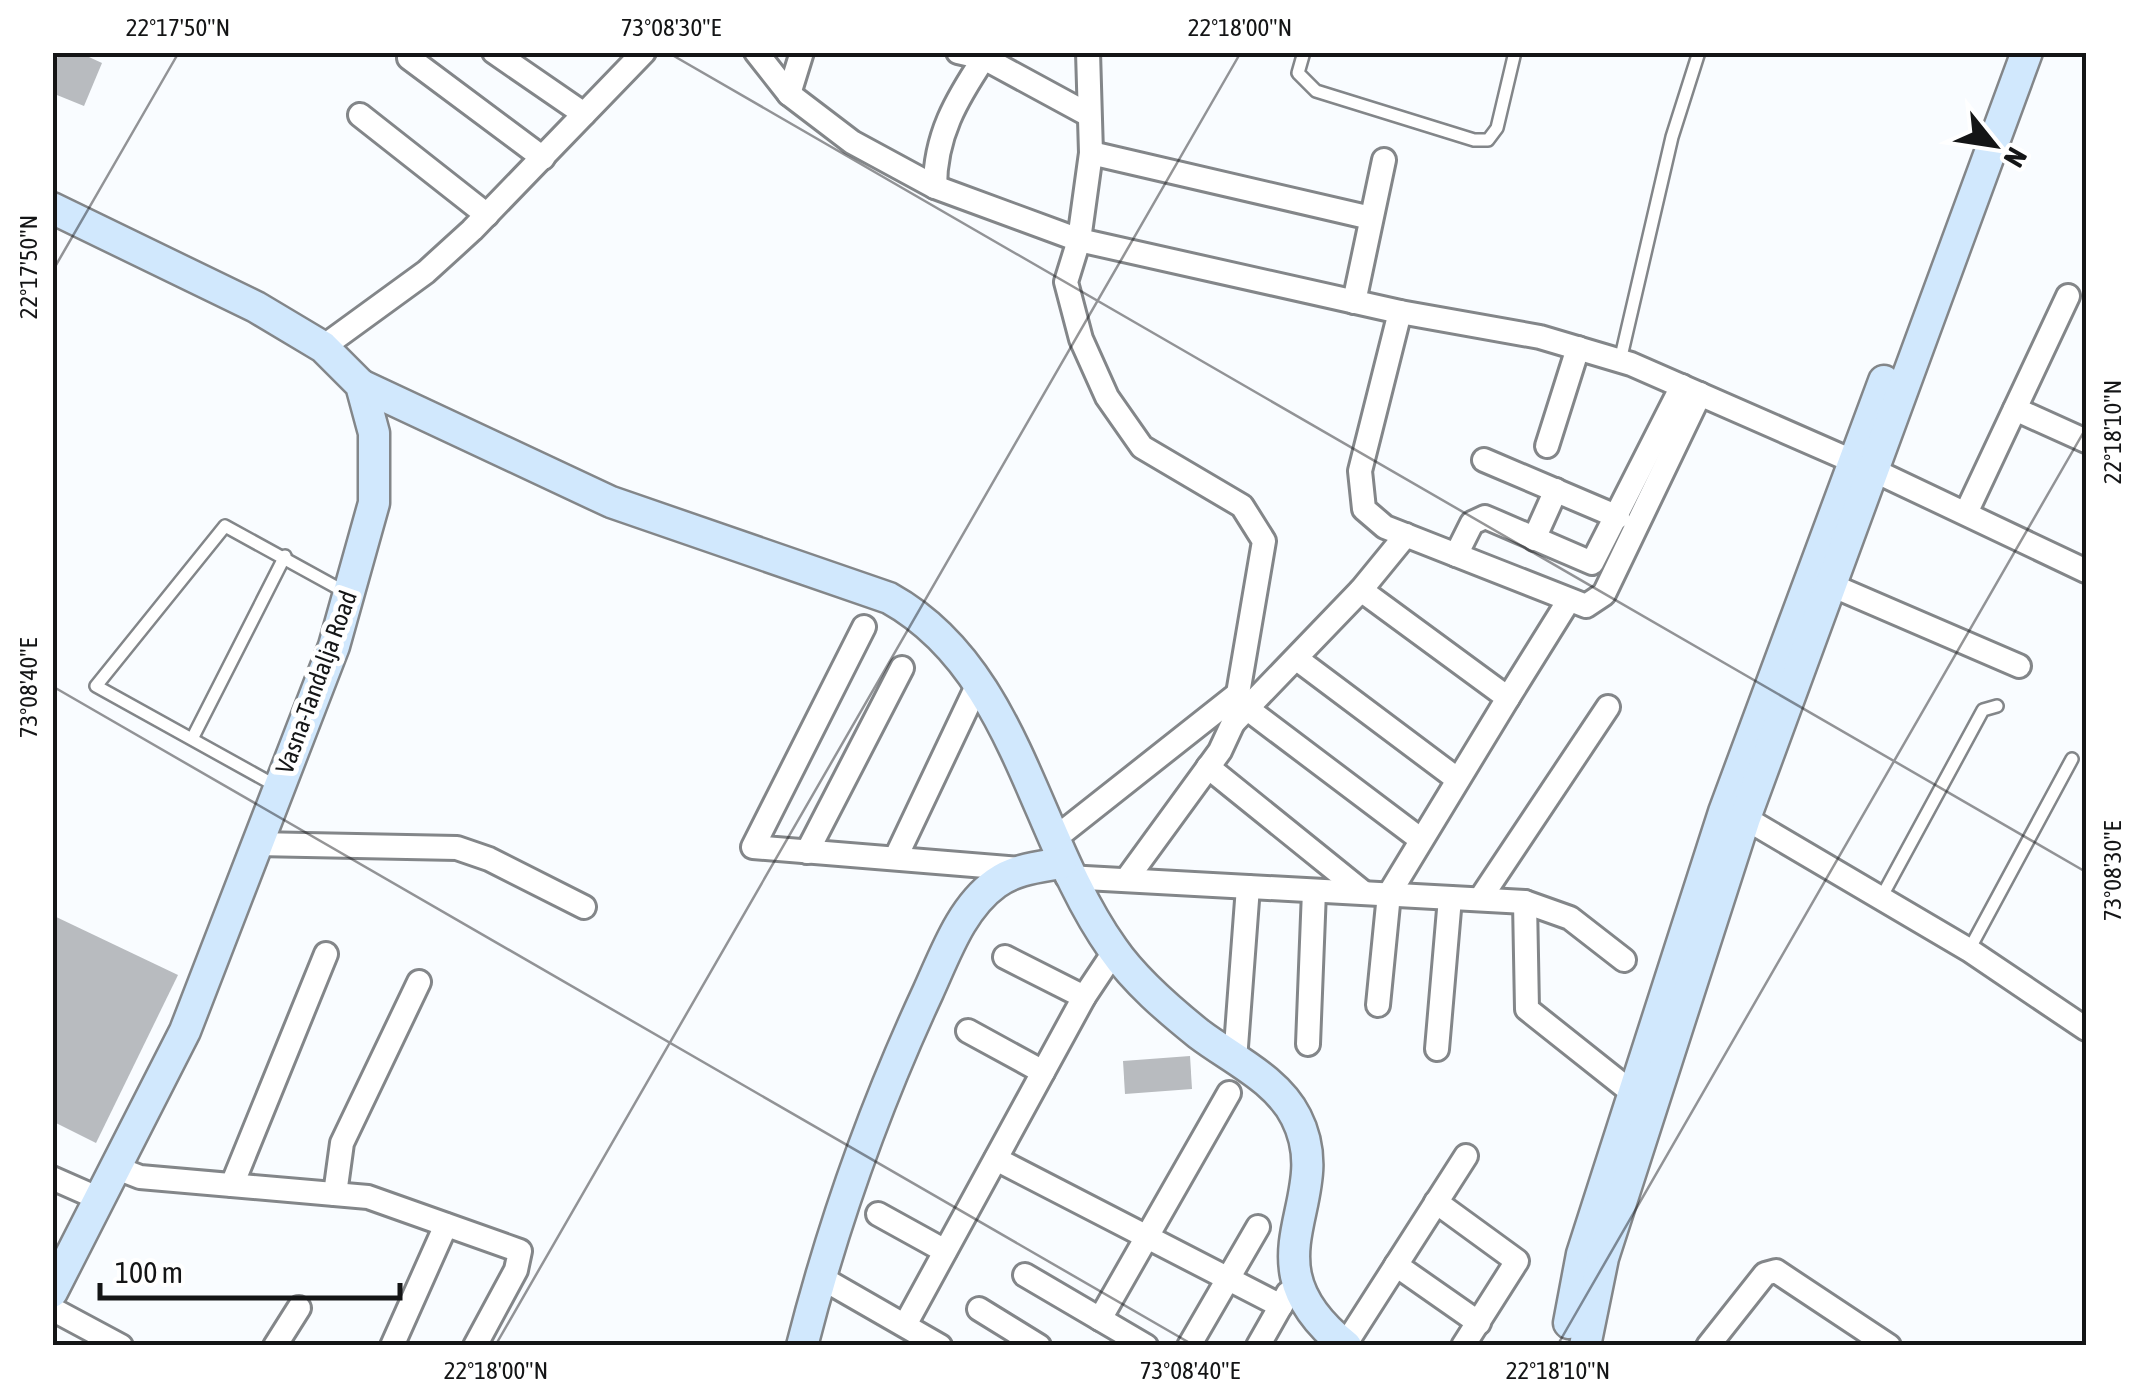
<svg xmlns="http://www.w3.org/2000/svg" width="2139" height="1398" viewBox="0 0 2139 1398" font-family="'Asap Condensed',sans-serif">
  <rect width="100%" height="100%" fill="#f9fcff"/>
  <g fill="#b8bbbf">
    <path d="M60,52h18l24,11 -18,43 -32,-13v-24z"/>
    <path d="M52,915l126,60 -82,168 -44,-22z"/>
    <path d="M1190,1056l2,33 -67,5 -2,-33z"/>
  </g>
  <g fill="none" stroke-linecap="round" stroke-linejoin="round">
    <defs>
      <g id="lane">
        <path d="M1304,52l-6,21 18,18 158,49h14l9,-12 18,-76"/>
        <path d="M1620,361l52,-224 27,-85"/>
        <path d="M193,737l92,-181"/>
        <path d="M278,787l-182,-101 129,-160 120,66"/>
        <path d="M1881,898l102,-188 14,-4"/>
        <path d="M1969,950l103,-191"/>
      </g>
      <g id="street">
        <path d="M494,52l90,62"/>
        <path d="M756,52l33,42 63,48 83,45 144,53 321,72 140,25 91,27 242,106 213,101"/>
        <path d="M958,52l26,6 105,57"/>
        <path d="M1088,52l3,101 -12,87 -13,42 15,57 26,58 35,50 100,59 22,35 -31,182 -13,28 -94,129"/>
        <path d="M409,58l134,100"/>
        <path d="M789,94l13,-42"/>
        <path d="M360,115l127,100"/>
        <path d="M1091,153l280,65"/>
        <path d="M935,187c0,-51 21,-87 49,-129"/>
        <path d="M1354,302l30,-142"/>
        <path d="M1400,312l-40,159 4,38 21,18 201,79 18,-12 96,-200"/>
        <path d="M323,347l103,-75 46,-42 172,-178"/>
        <path d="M2015,409l71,32"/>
        <path d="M1547,446l31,-98"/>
        <path d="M1484,460l134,57"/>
        <path d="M1966,513l102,-217"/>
        <path d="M1534,539l22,-49"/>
        <path d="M1456,555l16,-32 13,-6 107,46 90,-177"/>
        <path d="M1831,585l188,81"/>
        <path d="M1361,590l147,108 -119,196 -11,111"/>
        <path d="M864,627l-111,220 269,22"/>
        <path d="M1297,659l160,120"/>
        <path d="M1508,698l61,-98"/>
        <path d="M1249,710l171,129"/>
        <path d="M1233,723l128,-133 45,-55"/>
        <path d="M1208,767l156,126"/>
        <path d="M1745,818l224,132 117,79"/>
        <path d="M1053,840l186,-147"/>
        <path d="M256,844l201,4 32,11 95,48"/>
        <path d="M807,852l95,-184"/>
        <path d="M896,857l82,-173"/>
        <path d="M1067,877l458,25 45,16 54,42"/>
        <path d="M1480,899l128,-192"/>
        <path d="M1525,902l2,107 117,93"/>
        <path d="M1005,957l79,40"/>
        <path d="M968,1031l75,41"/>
        <path d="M1308,1044l6,-153"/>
        <path d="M1437,1049l13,-151"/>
        <path d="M1235,1060l13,-173"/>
        <path d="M996,1159l285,147"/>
        <path d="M117,1168l23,9 228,20 152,54 -4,19 -41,76"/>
        <path d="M52,1178l50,22"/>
        <path d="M232,1185l94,-231"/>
        <path d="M335,1194l7,-51 77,-161"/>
        <path d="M1436,1202l81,59 -54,85"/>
        <path d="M878,1214l67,37"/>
        <path d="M1396,1265l83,58"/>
        <path d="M1025,1275l121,71"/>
        <path d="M820,1277l120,69"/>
        <path d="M52,1309l69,37"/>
        <path d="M979,1309l60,37"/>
        <path d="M1100,1319l129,-226"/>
        <path d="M905,1325l179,-328 30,-45"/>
        <path d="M1345,1345l121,-189"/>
        <path d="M275,1346l24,-38"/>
        <path d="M392,1346l54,-121"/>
        <path d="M1189,1346l69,-119"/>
        <path d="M1258,1346l30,-53"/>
        <path d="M1708,1346l57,-72 11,-3 113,75"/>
      </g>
      <g id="secondary">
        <path d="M52,208l204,99 67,40 38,38 13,48v70l-40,143 -149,385 -133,261"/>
        <path d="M361,385l250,117 278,96c128,71 144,239 224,351 22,32 56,61 86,85 33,25 78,45 97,83 43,84 -58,143 50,229"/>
        <path d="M1569,1323l13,-69 142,-442 160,-431"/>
        <path d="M802,1346c31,-122 73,-240 126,-354 17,-37 33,-84 68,-109 19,-14 43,-16 65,-20"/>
        <path d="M1585,1346l18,-88 142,-440 282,-766"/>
      </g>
    </defs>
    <use href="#lane" stroke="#838689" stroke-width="16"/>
    <use href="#street" stroke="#838689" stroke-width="28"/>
    <use href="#secondary" stroke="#838689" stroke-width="35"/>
    <use href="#lane" stroke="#fff" stroke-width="11"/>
    <use href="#street" stroke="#fff" stroke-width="22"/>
    <use href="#secondary" stroke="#d1e8fd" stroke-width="30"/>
  </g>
  <path fill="none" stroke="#141516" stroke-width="2.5" stroke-opacity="0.45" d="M667,52l1419,820M52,272l127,-220M52,686l1143,660M495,1346l746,-1294M1557,1346l529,-918"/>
  <g text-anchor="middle" stroke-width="10" stroke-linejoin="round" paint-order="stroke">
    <g font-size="25" fill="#141516" stroke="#fff">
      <text transform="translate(316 682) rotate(-70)" y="9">Vasna-Tandalja Road</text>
    </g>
  </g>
  <rect width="2139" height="1398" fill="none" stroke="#ffffff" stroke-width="110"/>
  <g transform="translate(1994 145) rotate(120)" stroke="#ffffff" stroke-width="8" paint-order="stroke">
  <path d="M0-8L18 38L0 25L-18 38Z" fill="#141516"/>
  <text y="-15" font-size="28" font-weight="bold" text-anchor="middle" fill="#141516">N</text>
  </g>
  <path d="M100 1283v15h300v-15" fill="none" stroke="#141516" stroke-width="5"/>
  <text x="115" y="1283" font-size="30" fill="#141516" stroke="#ffffff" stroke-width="8" paint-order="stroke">100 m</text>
  <rect x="55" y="55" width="2029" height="1288" fill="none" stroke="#141516" stroke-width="4"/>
  <g font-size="25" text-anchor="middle" fill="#141516">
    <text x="178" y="36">22°17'50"N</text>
    <text x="671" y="36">73°08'30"E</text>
    <text x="1240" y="36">22°18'00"N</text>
    <text transform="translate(28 267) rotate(-90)" y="9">22°17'50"N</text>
    <text transform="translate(2112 432) rotate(-90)" y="9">22°18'10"N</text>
    <text transform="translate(28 688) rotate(-90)" y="9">73°08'40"E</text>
    <text transform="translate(2112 871) rotate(-90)" y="9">73°08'30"E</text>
    <text x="496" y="1379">22°18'00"N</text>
    <text x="1190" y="1379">73°08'40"E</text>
    <text x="1558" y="1379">22°18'10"N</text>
  </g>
</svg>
